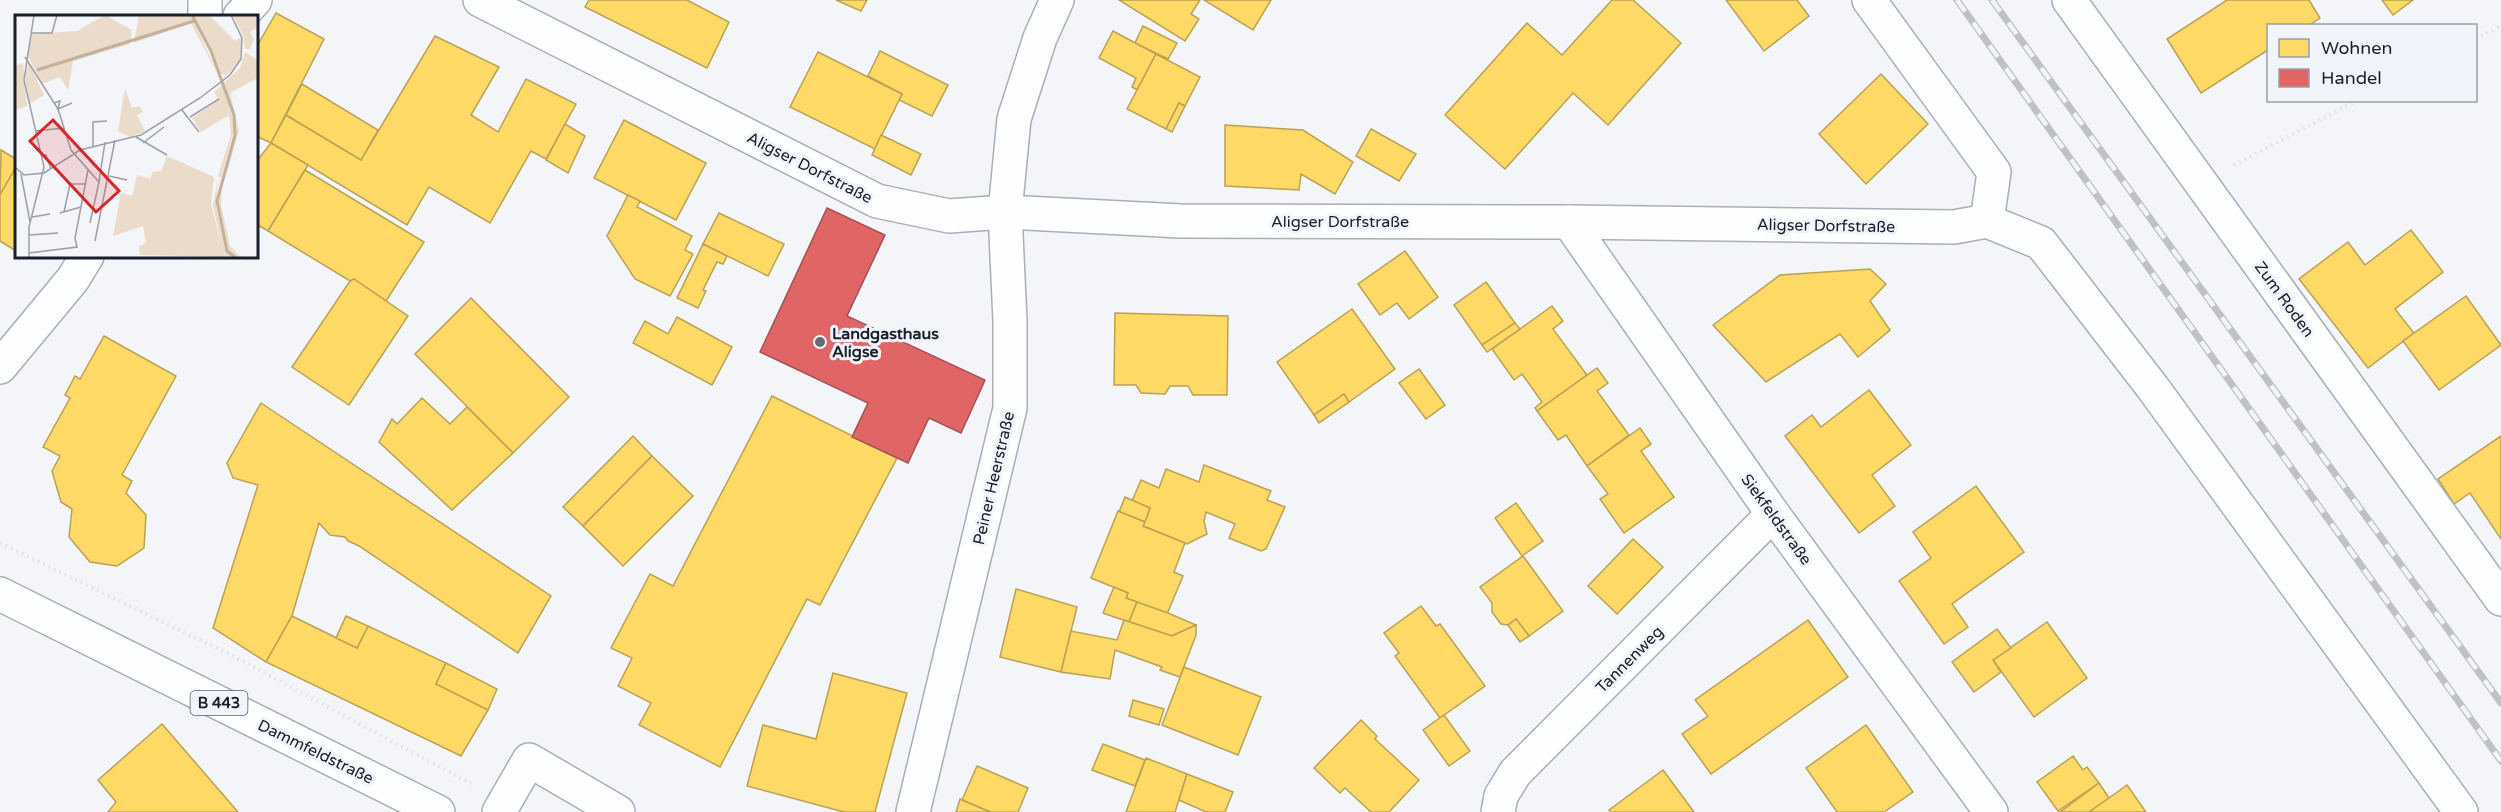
<svg xmlns="http://www.w3.org/2000/svg" width="2501" height="812" viewBox="0 0 2501 812" font-family="'Varela Round',sans-serif">
  <rect width="100%" height="100%" fill="#f3f5f9"/>
  <g fill="#ffd966" stroke="#baa154" stroke-width="1.5">
    <path d="M589,0h98l42,22 -22,46 -122,-61z"/>
    <path d="M836,0h31l-6,11z"/>
    <path d="M1119,0h81l-9,14 8,5 -14,22z"/>
    <path d="M1204,0h67l-18,30z"/>
    <path d="M1612,0h21l48,43 -73,82 -35,-32 -68,76 -60,-54 82,-92 35,32z"/>
    <path d="M1726,0h71l12,16 -45,35z"/>
    <path d="M2227,0h82l11,18 -12,8h-40v24l-67,43 -34,-54z"/>
    <path d="M2382,0h31l-20,15z"/>
    <path d="M276,13l48,26 -53,104 -15,-7v-88z"/>
    <path d="M1143,26l34,17 -9,16 -33,-16z"/>
    <path d="M1113,31l43,23 -19,36 -5,-3 4,-9 -37,-20z"/>
    <path d="M435,36l64,31 -28,48 27,17 28,-53 50,25 -30,55 -15,-8 -41,72 -61,-36 -22,38 -136,-82 15,-28 75,45z"/>
    <path d="M880,51l68,34 -16,31 -33,-16 3,-6 -34,-18z"/>
    <path d="M818,52l84,42 -27,55 -85,-42z"/>
    <path d="M1156,54l44,23 -15,29 -6,-3 -13,26 -39,-20z"/>
    <path d="M1881,74l47,50 -62,60 -47,-50z"/>
    <path d="M302,84l76,46 -17,30 -75,-45z"/>
    <path d="M1179,103l6,3 -13,26 -6,-3z"/>
    <path d="M624,120l82,43 -30,57 -82,-42z"/>
    <path d="M565,124l20,12 -17,37 -22,-13z"/>
    <path d="M1225,125l78,5 50,32 -18,32 -34,-20 -2,16 -74,-4z"/>
    <path d="M1371,129l45,25 -17,27 -43,-25z"/>
    <path d="M881,135l40,19 -10,21 -39,-20z"/>
    <path d="M271,143l37,22 -40,66 -12,-7v-62z"/>
    <path d="M1,150l15,9v8l-16,28z"/>
    <path d="M16,167v84l-16,-10v-46z"/>
    <path d="M305,170l119,72 -38,59 -32,-22 -4,2 -82,-50z"/>
    <path d="M628,195l12,6 -3,6 55,29 -7,14 8,4 -23,42 -35,-17 -28,-43z"/>
    <path d="M719,213l65,31 -16,32 -65,-32z"/>
    <path d="M2411,230l32,42 -48,37 19,24 -46,35 -69,-89 49,-37 17,23z"/>
    <path d="M703,244l24,12 -4,8 -6,-2 -14,28 3,1 -8,17 -21,-10z"/>
    <path d="M1405,251l33,46 -29,22 -12,-16 -17,12 -22,-31z"/>
    <path d="M1870,269l16,15 -16,17 20,29 -32,27 -18,-23 -74,48 -53,-57 67,-50z"/>
    <path d="M354,279l54,37 -59,89 -57,-38 58,-86z"/>
    <path d="M1486,282l29,41 -33,22 -28,-40z"/>
    <path d="M2466,296l35,49 -62,45 -36,-49z"/>
    <path d="M471,298l98,99 -56,56 -98,-99z"/>
    <path d="M1552,306l11,15 -10,8 34,46 -50,36 -2,-3 7,-6 -20,-28 -8,6 -22,-31z"/>
    <path d="M1352,309l43,60 -46,33 -5,-8 -30,21 -37,-53z"/>
    <path d="M1115,313l113,3 -1,79h-34l-5,-9h-18l-5,8 -24,-1 -5,-8h-22z"/>
    <path d="M677,317l55,30 -20,38 -79,-42 12,-22 23,13z"/>
    <path d="M1515,323l5,6 -33,23 -5,-7z"/>
    <path d="M104,336l72,40 -54,99 10,6 -6,12 20,22 -2,33 -27,18 -27,-4 -21,-25 3,-28 -11,-7 -9,-31 8,-15 -17,-9 27,-49 -5,-3 10,-19 5,3z"/>
    <path d="M1597,368l11,15 -11,8 32,44 -42,31 -21,-31 -8,5 -21,-29z"/>
    <path d="M1419,369l26,36 -19,14 -27,-36z"/>
    <path d="M1869,390l42,55 -39,30 23,31 -36,27 -74,-97 27,-21 9,12z"/>
    <path d="M1344,394l5,8 -30,21 -5,-8z"/>
    <path d="M772,396l125,62 -77,147 -13,-6 -87,168 -81,-42 12,-22 -33,-17 14,-28 -21,-10 39,-74 23,12z"/>
    <path d="M422,398l28,26 17,-17 46,46 -61,57 -73,-68 13,-23 5,5z"/>
    <path d="M261,403l290,193 -33,57 -159,-107 -11,-5 -3,-4 -15,-2 -11,-12 -27,93 -26,46 -53,-34 45,-143 -25,-7 -6,-15z"/>
    <path d="M1640,428l11,16 -10,7 33,46 -50,36 -24,-34 8,-5 -21,-28z"/>
    <path d="M633,436l19,20 -69,70 -20,-19z"/>
    <path d="M2501,436v103l-31,-46 -16,11 -16,-25z"/>
    <path d="M652,456l41,40 -70,70 -40,-40z"/>
    <path d="M1204,465l67,26 -4,9 18,7 -19,42 -5,2 -32,-13 6,-14 -29,-12 -2,9 3,13 -20,10 -44,-18 7,-18 -18,-7 9,-21 18,8 7,-19 33,13z"/>
    <path d="M1976,486l48,66 -72,52 16,23 -24,17 -45,-63 32,-23 -18,-26z"/>
    <path d="M1125,497l25,11 -5,14 -26,-10z"/>
    <path d="M1516,503l27,38 -21,15 -27,-38z"/>
    <path d="M1118,511l27,11 -2,4 42,17 -11,29 9,4 -16,38 -41,-16 2,-5 -37,-15z"/>
    <path d="M1633,539l30,28 -46,47 -29,-28z"/>
    <path d="M1523,556l40,55 -34,25 -13,-17 -8,6 -7,-1 -9,-12v-9l-12,-16z"/>
    <path d="M1114,587l14,6 -2,5 11,4 -8,20 -26,-9z"/>
    <path d="M1016,589l61,18 -16,65 -61,-15z"/>
    <path d="M1137,602l31,11 28,12 -24,11 -43,-14z"/>
    <path d="M1421,606l15,20 4,-2 45,62 -45,32 -45,-62 4,-3 -15,-20z"/>
    <path d="M292,616l65,32 11,-22 78,37 -10,21 52,26 -27,46 -195,-94z"/>
    <path d="M346,616l22,10 -11,22 -21,-10z"/>
    <path d="M1516,619l13,17 -9,6 -12,-17z"/>
    <path d="M1124,620l48,16 24,-11v10l-16,42 -20,-7 2,-3 -47,-17 -5,29 -49,-7 10,-41 46,9z"/>
    <path d="M1808,620l40,57 -137,97 -29,-40 26,-18 -13,-16z"/>
    <path d="M2047,622l40,56 -53,39 -41,-57z"/>
    <path d="M1997,629l14,19 -18,12 8,12 -27,20 -22,-30z"/>
    <path d="M446,663l51,26 -9,21 -52,-26z"/>
    <path d="M1184,667l77,30 -23,58 -76,-30z"/>
    <path d="M833,673l74,20 -32,119h-31l-97,-26 16,-61 53,14z"/>
    <path d="M1133,700l31,9 -5,16 -30,-9z"/>
    <path d="M1444,715l26,36 -21,15 -26,-36z"/>
    <path d="M1361,720l16,16 -2,3 44,41 -30,32h-18l-26,-24 -5,5 -26,-25z"/>
    <path d="M162,724l76,88h-130l8,-10 -18,-22z"/>
    <path d="M1866,725l47,67 -29,20h-47l-31,-44z"/>
    <path d="M1103,744l42,16 -10,26 -43,-16z"/>
    <path d="M2073,756l10,14 4,-3 12,16 -41,28 -21,-29z"/>
    <path d="M1146,758l41,16 -12,38h-49z"/>
    <path d="M977,766l51,22 -10,24h-28l-28,-12z"/>
    <path d="M1663,770l31,42h-83l-2,-2z"/>
    <path d="M1187,774l46,18 -8,20h-19l-27,-12z"/>
    <path d="M2099,783l10,15 -20,14h-29z"/>
    <path d="M2127,785l19,27h-57l20,-14z"/>
    <path d="M960,799l2,1 28,12h-34z"/>
  </g>
  <path fill="#e06666" stroke="#a55154" stroke-width="1.5" d="M827,208l58,27 -38,81 138,64 -24,53 -32,-15 -21,45 -56,-26 16,-34 -108,-51z"/>
  <g fill="none" stroke-linecap="round" stroke-linejoin="round">
    <defs>
      <g id="minor">
        <path d="M205,0v16"/>
        <path d="M480,0l397,201 72,15 56,-4 176,9 388,1 385,5 33,-6 7,-49 -125,-172"/>
        <path d="M2069,0l432,599"/>
        <path d="M240,16l15,-16"/>
        <path d="M1987,221l54,22 112,145 308,424"/>
        <path d="M1569,222l204,292 218,298"/>
        <path d="M0,367l73,-88 14,-23"/>
        <path d="M499,812l30,-52 89,52"/>
        <path d="M913,812l97,-404v-87l-5,-109 9,-93 26,-81 17,-38"/>
        <path d="M1498,812l3,-16 14,-23 258,-259"/>
      </g>
      <path id="major" d="M0,594l438,218"/>
    </defs>
    <use href="#minor" stroke="#aaaeb5" stroke-width="36"/>
    <use href="#major" stroke="#aaaeb5" stroke-width="36"/>
    <g stroke="#e0e1e2" stroke-width="4" stroke-dasharray="1.5 4.5" stroke-linecap="butt">
      <path d="M2476,39l25,-13"/>
      <path d="M2234,165l124,-65"/>
      <path d="M0,543l229,111 243,130"/>
    </g>
    <use href="#minor" stroke="#fdfefe" stroke-width="33"/>
    <use href="#major" stroke="#fdfefe" stroke-width="33"/>
    <defs>
      <g id="rail">
        <path d="M1957,0l544,761"/>
        <path d="M1992,0l509,703"/>
      </g>
    </defs>
    <use href="#rail" stroke="#c0c1c3" stroke-width="7"/>
    <use href="#rail" stroke="#f1f4fb" stroke-width="4.5" stroke-dasharray="14" stroke-linecap="butt"/>
  </g>
  <circle fill="#666a73" stroke="#f1f4fb" stroke-width="2" cx="820" cy="342" r="6"/>
  <g text-anchor="middle" stroke-width="6" stroke-linejoin="round" paint-order="stroke">
    <rect fill="#f1f4fb" stroke="#5a5f69" stroke-width="1.5" x="190.5" y="691" width="57" height="24" rx="4.5"/>
    <g font-size="15" font-weight="bold" fill="#1a1f2b">
      <text x="219" y="708">B 443</text>
    </g>
    <g font-size="16" fill="#1a1f2b" stroke="#f1f4fb">
      <text transform="translate(810 167) rotate(27)" y="6">Aligser Dorfstraße</text>
      <text x="1340" y="227">Aligser Dorfstraße</text>
      <text transform="translate(1826 225) rotate(1)" y="6">Aligser Dorfstraße</text>
      <text transform="translate(2285 299) rotate(54)" y="6">Zum Roden</text>
      <text transform="translate(993 478) rotate(-77)" y="6">Peiner Heerstraße</text>
      <text transform="translate(1777 519) rotate(54)" y="6">Siekfeldstraße</text>
      <text transform="translate(1629 659) rotate(-45)" y="6">Tannenweg</text>
      <text transform="translate(316 751) rotate(26)" y="6">Dammfeldstraße</text>
    </g>
    <g font-size="16" font-weight="bold" fill="#1a1f2b" stroke="#f1f4fb" text-anchor="start">
      <text x="832" y="339">Landgasthaus<tspan x="832" dy="18">Aligse</tspan></text>
    </g>
  </g>
  <g transform="translate(15 15)">
    <rect width="243" height="243" fill="#f3f5f9"/>
    <path d="M90,0l27,15 -2,14 -57,17 -5,29 -8,-13 -18,7 -15,-30 5,-20 45,-3zM124,0h52l30,66 -30,-58 -57,20zM178,0h16l26,26 6,-4v22l-14,17 -7,-3zM243,0v12l-8,5 4,7 -4,10h-5l-2,-14 -10,-19zM230,37l13,8v18l-28,15 9,37 -14,49 -3,-1 14,-51 -12,-44 16,-15zM14,47l15,33 -15,9 -4,-29zM8,48l4,43 -12,4v-44zM208,69l12,42 -14,52 -3,-2 13,-41 -2,-20 -28,17 -9,-14 27,-18 -5,-8zM110,73l7,20 8,-2 3,6 -6,3 8,16 -15,6 -12,-6zM152,141l47,21 -3,28 14,52 -85,-2 -1,-9 7,-3 -3,-17 -30,10 8,-43 11,3 5,-21 13,4 3,-7 8,-1zM203,164l-2,27 10,44 6,8h-5l-4,-7 -10,-46zM207,165l-1,25 9,41 10,10 18,2h-21l-9,-7 -10,-51z" fill="#eadbcb"/>
    <path fill="none" stroke="#c5b099" stroke-width="3" d="M177,0l19,36 23,64 1,20 -18,66 10,50 9,7M22,55l157,-49"/>
    <path fill="none" stroke="#9c9fa7" stroke-width="1.5" d="M17,18h20l5,-18M10,42l33,52 13,41 28,32 6,-40M39,88l6,-2 -2,8 14,-6M167,95l17,22M175,102l29,-18M20,116l29,-3M121,122l31,18M128,128l21,-16M78,131v-24l14,-1M28,141l3,-1 5,14M0,152l9,8 20,-2 36,-23 61,-15 59,-37 30,-23 11,-16 1,-21 -11,-23M6,159l9,48M94,161l18,4M49,197l6,-28h16M45,198l21,-6M17,202l18,-3M75,208l9,-41M14,220l29,-2M80,226l20,-101M14,238l48,-6 -2,-9 13,-68M14,243v-31l15,-60 -20,-87 10,-65"/>
    <path fill="#d62828" fill-opacity="0.15" stroke="#d62828" stroke-width="3" d="M38,105l66,71 -23,21 -66,-71z"/>
    <rect width="243" height="243" fill="none" stroke="#1a1f2b" stroke-width="3"/>
  </g>
  <rect x="2267" y="24" width="210" height="78" fill="#f1f4fb" stroke="#9b9fa8" stroke-width="1.5"/>
  <rect x="2279" y="39" width="30" height="18" fill="#ffd966" stroke="#9b9fa8" stroke-width="1.5"/>
  <text x="2321" y="54" font-size="18" fill="#1a1f2b">Wohnen</text>
  <rect x="2279" y="69" width="30" height="18" fill="#e06666" stroke="#9b9fa8" stroke-width="1.5"/>
  <text x="2321" y="84" font-size="18" fill="#1a1f2b">Handel</text>
</svg>
